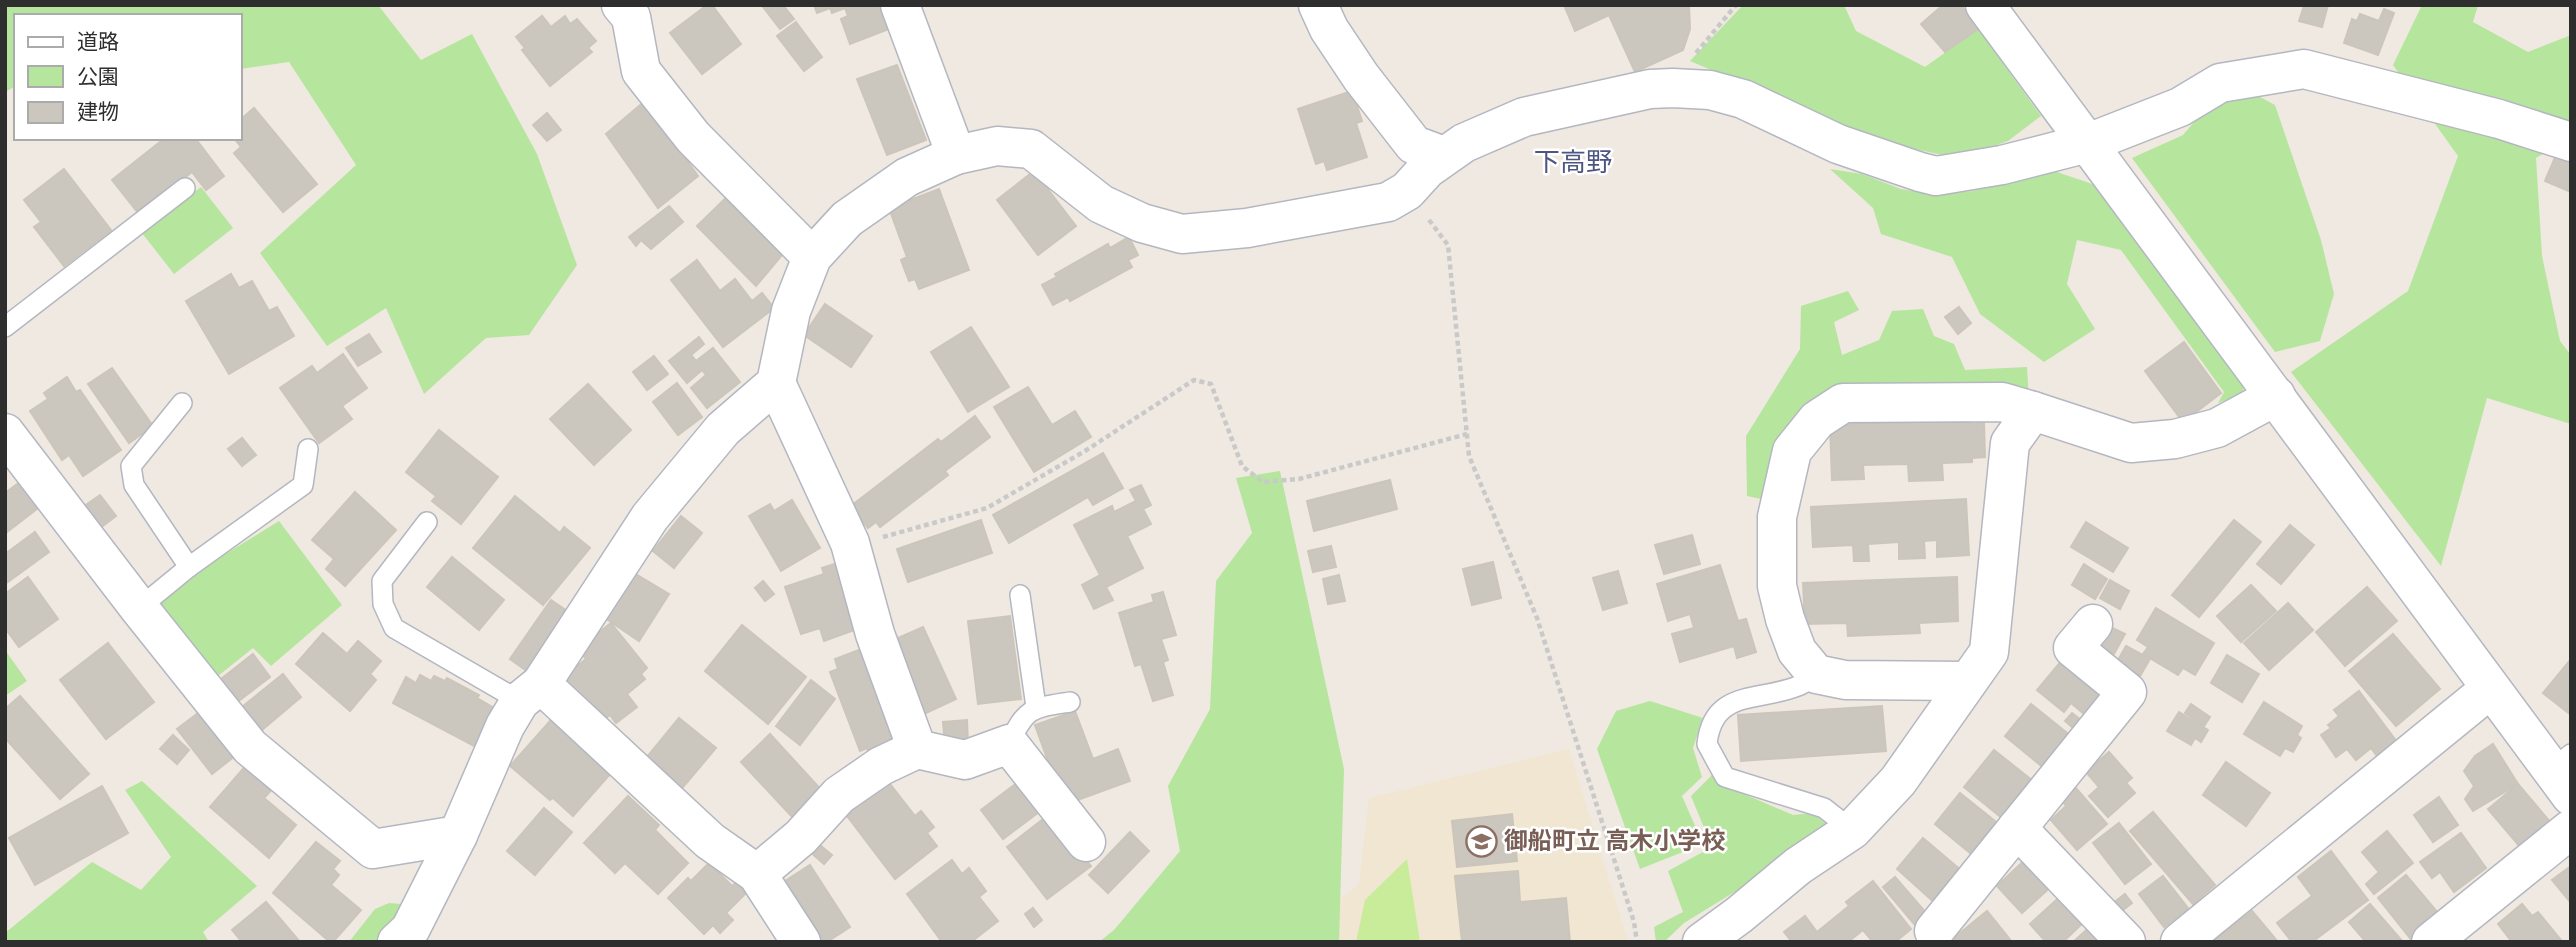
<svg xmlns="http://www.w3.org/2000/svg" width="2576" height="947" viewBox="0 0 2576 947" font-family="'Public Sans','Noto Sans JP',sans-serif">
  <rect width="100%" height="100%" fill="#efe9e1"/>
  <path fill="#f0e6d1" d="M1569,749l59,193h-340l71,-58 10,-86z"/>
  <g fill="#b6e59e">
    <path d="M5,5h373l43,55 51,-26 65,120 40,111 -48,70 -43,3 -62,56 -38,-86 -59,38 -67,-93 96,-88 -67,-103 -49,7v-53h-224v70l-11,6z"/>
    <path d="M1743,5h101l12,26 69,36 53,-38 63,87 -33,25 -31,11 -29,4 -67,-14 -191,-81z"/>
    <path d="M2422,5h56l-5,17 55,30 43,-17v105h-4l-31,18 6,98 18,85 11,14v69l-84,-26 -46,168 -150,-194 117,-81 50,-135 -65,-91z"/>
    <path d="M2243,88l32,17 46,135 13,54 -14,47 -45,11 -143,-194 51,-23 33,-39z"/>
    <path d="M1830,169l32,5 39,15 35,6 37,-4 42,-13 39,-7 50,17 138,192 2,13 -26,10 6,-11 -103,-142 -44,-10 -10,44 28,45 -51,33 -64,-48 -28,-57 -71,-23 -8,-26z"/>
    <path d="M201,187l32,41 -59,46 -32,-41z"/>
    <path d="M1848,291l11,19 -25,12 8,33 37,-15 13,-29 31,-2 11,27 20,8 11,26 62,-3 2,33 -27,2 -56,-20 -113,8 -62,111 -24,-5 -1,-60 54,-87 1,-43z"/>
    <path d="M1280,471l64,298 -5,173h-240l15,-12 66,-79 -12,-65 42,-77 6,-128 36,-48 -16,-55z"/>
    <path d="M279,521l63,84 -71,61 -18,-18 -40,32 -51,-66 -1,-12 58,-44z"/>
    <path d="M5,650l22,31 -22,15z"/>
    <path d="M1650,701l53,17 -10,30 9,29 -20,19 21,48 -63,25 -43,-120 19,-38z"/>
    <path d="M1713,774l12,12 68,29 20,-2 21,18 -150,92 -20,19h-8l-2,-15 29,-15 -15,-41 44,-24 -21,-51z"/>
    <path d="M142,781l115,105 -54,46 6,10h-204v-9l87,-71 49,28 30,-33 -46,-67z"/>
    <path d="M389,903l12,1v11l-23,27h-29l26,-33z"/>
  </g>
  <path fill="#c9ec9a" d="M1407,859l13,83h-64l9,-42z"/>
  <g fill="#cbc7bf" stroke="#cbc5ba" stroke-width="2">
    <path d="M707,5h5l29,39 -39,30 -32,-41z"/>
    <path d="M765,5h18l11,14 -14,10 -17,-22z"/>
    <path d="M814,5h66l9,24 -39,15 -9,-25 7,-3 -3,-8 -13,5 -2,-5 -13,5z"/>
    <path d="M1564,5h125l1,24 -7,21 -48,22 -26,-57 -34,16z"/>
    <path d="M1943,5h18l17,24 -33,23 -24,-28z"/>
    <path d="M2301,5h27l-6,22 -23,-6 5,-15z"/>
    <path d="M2384,9l10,4 -16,42 -34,-12 8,-24 5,2 3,-7 19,7z"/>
    <path d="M542,16l9,11 14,-11 5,8 7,-5 19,22 -8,7 4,4 -42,34 -28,-36 3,-2 -9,-11z"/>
    <path d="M796,22l26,35 -18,14 -27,-35z"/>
    <path d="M897,65l29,75 -39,15 -30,-76z"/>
    <path d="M1352,91l10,30 -6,2 11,34 -40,13 -3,-9 -8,3 -18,-55z"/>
    <path d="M645,101l53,75 -40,32 -52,-74z"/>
    <path d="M254,108l63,76 -34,28 -49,-59 7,-6 -7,-9h6v-18z"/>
    <path d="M547,113l14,17 -14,11 -14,-16z"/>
    <path d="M165,138h30l29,38 -18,14 -14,-18 -53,42 -27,-34z"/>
    <path d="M2559,148l12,5v39l-26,-11z"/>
    <path d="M64,169l47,61 -47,36 -30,-39 7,-5 -17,-22z"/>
    <path d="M1034,171l42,55 -38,29 -41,-55z"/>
    <path d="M939,189l30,81 -50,19 -4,-10 -6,2 -8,-21 6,-3 -18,-49z"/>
    <path d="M734,190l53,59 -31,37 -59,-60z"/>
    <path d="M669,206l14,16 -32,27 -10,-9 -5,6 -7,-9z"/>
    <path d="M1129,237l9,18 -10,5 4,7 -62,34 -2,-4 -15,8 -11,-20 15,-8 -2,-3 53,-30 2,4z"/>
    <path d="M697,260l23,31 15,-12 17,22 10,-8 12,15 -51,39 -52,-67z"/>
    <path d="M231,274l8,14 13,-7 17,30 8,-4 17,29 -65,38 -43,-73z"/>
    <path d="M825,304l47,32 -21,31 -47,-32z"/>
    <path d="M1959,307l12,16 -13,11 -13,-17z"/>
    <path d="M971,327l38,60 -41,25 -37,-60z"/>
    <path d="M369,334l12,18 -23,14 -12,-18z"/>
    <path d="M699,337l5,7 -13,11 5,6 17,-13 27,34 -33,26 -16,-20 15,-13 -4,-5 -15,13 -18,-22z"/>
    <path d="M2184,342l37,51 -38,29 -38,-51z"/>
    <path d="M343,354l24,34 -25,18 10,13 -33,24 -39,-55 32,-22 5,7z"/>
    <path d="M654,356l14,18 -21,16 -14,-18z"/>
    <path d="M112,368l41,58 -24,17 -41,-59z"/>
    <path d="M67,377l9,15 4,-2 41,60 -38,26 -14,-21 -7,5 -32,-49 18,-12 -4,-6z"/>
    <path d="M677,383l25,34 -24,18 -25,-33z"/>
    <path d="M588,384l43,46 -37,35 -44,-46z"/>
    <path d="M1028,387l24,38 23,-14 16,26 -57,35 -40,-65z"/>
    <path d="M975,416l15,21 -45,34 3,4 -68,52 -4,-5 -8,6 -17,-22 87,-67 3,3z"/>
    <path d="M1970,420l1,4 13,-1 1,34 -13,1v4l-30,1 1,17 -34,1 -1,-17 -45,1 1,14 -32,1 -2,-55z"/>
    <path d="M439,430l59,47 -37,47 -29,-23 4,-5 -30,-24z"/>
    <path d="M242,438l14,17 -14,11 -14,-17z"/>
    <path d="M1103,453l20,35 -30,17 -5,-8 -79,46 -16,-28z"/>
    <path d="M23,480l19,25 -35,27 -2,-39z"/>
    <path d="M1390,480l7,29 -83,22 -7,-30z"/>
    <path d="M1141,485l10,20 -8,4 8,15 -24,12 16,32 -37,19 7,13 -19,9 -12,-24 18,-10 -26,-50 38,-19 2,6 22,-11 -6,-11z"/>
    <path d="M355,492l41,38 -51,56 -19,-17 8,-10 -22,-19z"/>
    <path d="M100,495l16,21 -20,15 -16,-22z"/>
    <path d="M515,496l45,37 4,-6 26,21 -47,57 -70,-57z"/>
    <path d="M1966,499l3,56 -32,2v-17l-13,1 1,17 -26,1v-17l-31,2 1,17h-15l-1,-16 -40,2 -2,-40z"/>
    <path d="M792,500l28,48 -39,23 -32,-55 21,-12 4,7z"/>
    <path d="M681,516l21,17 -28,35 -21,-17z"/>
    <path d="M981,520l11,33 -84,29 -11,-33z"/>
    <path d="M2234,520l27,22 -62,75 -27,-22z"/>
    <path d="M2086,522l42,26 -15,24 -42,-25z"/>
    <path d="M2290,525l24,20 -33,39 -24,-20z"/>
    <path d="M35,532l14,20 -44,32v-30z"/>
    <path d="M1692,535l8,29 -36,10 -9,-29z"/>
    <path d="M1331,546l5,21 -23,5 -5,-21z"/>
    <path d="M452,557l52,43 -25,30 -52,-43z"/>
    <path d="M841,562l22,65 -39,14 -4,-13 -19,6 -16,-47 39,-13 -2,-6z"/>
    <path d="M1493,562l8,36 -29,7 -9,-36z"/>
    <path d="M2084,564l23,15 -12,20 -23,-14z"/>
    <path d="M1720,565l18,56 8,-2 10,33 -19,6 -3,-12 -54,16 -8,-28 22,-6 -4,-14 -22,7 -11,-37z"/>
    <path d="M629,570l40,24 -30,47 -37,-25z"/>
    <path d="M1618,571l9,32 -24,7 -10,-32z"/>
    <path d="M1339,575l6,26 -17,3 -5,-25z"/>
    <path d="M28,577l30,42 -39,28 -14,-19v-34z"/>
    <path d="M1957,577l1,44 -39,2 1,10 -72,3 -1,-13 -42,1 -2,-41z"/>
    <path d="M2110,580l19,11 -9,18 -20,-11z"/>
    <path d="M763,581l11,13 -9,7 -10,-13z"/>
    <path d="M2251,585l25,26 -35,31 -24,-26z"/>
    <path d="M2367,587l30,34 -52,45 -29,-34z"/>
    <path d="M1163,592l13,43 -15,4 7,21 -5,2 10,33 -20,6 -12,-37 -6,2 -16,-53 35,-11 -2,-7z"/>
    <path d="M551,600l22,15 -42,59 -21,-15z"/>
    <path d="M2288,603l25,27 -44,40 -25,-27z"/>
    <path d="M2156,608l58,35 -19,32 -12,-7 -5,7 -35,-21 5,-7 -11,-7z"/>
    <path d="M1010,616l11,83 -43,5 -10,-83z"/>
    <path d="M611,623l36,45 -6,6 4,5 -18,15 10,13 -21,16 -6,-8 -12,9 -36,-46 24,-19 -8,-10z"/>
    <path d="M742,625l64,52 -38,47 -63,-53z"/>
    <path d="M2106,625l19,9 -11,20 -18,-10z"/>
    <path d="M923,627l33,72 -34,16 -33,-73z"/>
    <path d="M323,633l24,21 11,-13 23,20 -11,13 6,6 -26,31 -54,-47z"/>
    <path d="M2393,634l47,55 -44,37 -47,-55z"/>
    <path d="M108,643l46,59 -48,37 -46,-59z"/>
    <path d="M2126,646l24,13 -10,17 -23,-14z"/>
    <path d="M864,648l36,96 -31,11 -2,-7 -7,3 -30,-79 8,-3 -3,-10z"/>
    <path d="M253,654l17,23 -38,29 -16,-23z"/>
    <path d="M2227,655l32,19 -17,28 -31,-19z"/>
    <path d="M2063,659l46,38 -19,22 -19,-16 -7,9 -27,-22z"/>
    <path d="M2571,659v56l-28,-22z"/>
    <path d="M283,674l18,23 -45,38 -19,-24z"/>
    <path d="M420,675l11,6 3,-5 11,5 2,-3 32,17 -2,3 17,10 -8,30 -6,-3 -6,11 -81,-43 13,-26 10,6z"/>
    <path d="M811,680l24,19 -35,46 -24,-19z"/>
    <path d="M2359,691l38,51 -20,14 -6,-8 -15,12 -9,-11 -11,8 -15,-22 10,-7 -3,-3 11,-9 -5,-6z"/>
    <path d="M20,696l69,78 -29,25 -55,-61v-29z"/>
    <path d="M2264,702l38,24 -5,9 4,3 -8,14 -8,-4 -5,8 -36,-22z"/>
    <path d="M2031,704l41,33 -27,32 -40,-33z"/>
    <path d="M2191,704l19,13 -6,9 -19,-13z"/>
    <path d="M1882,706l4,45 -145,10 -3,-46z"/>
    <path d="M205,708l35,44 -28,22 -35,-45z"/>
    <path d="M1075,711l18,48 25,-10 12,32 -66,24 -29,-80z"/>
    <path d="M2179,712l29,18 -7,12 -6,-4 -4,7 -24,-14z"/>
    <path d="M2072,713l14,11 -7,9 -14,-12z"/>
    <path d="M679,718l37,30 -38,45 -36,-30z"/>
    <path d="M551,720l60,53 -38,43 -20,-18 -3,2 -40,-34z"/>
    <path d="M967,720l1,24 -23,2 -2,-24z"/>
    <path d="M770,734l55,60 -29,27 -55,-59z"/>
    <path d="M173,735l16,15 -12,14 -17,-15z"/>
    <path d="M2493,744l25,40 -45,27 -8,-12 9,-13 -10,-15 11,-15z"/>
    <path d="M1994,750l44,35 -30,38 -44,-36z"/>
    <path d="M2109,752l23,26 -6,5 9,10 -27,24 -19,-21 10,-9 -13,-15z"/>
    <path d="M249,762l27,23 -12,13 32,27 -27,33 -59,-51z"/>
    <path d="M2226,762l44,31 -24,33 -43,-31z"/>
    <path d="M887,780l28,36 6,-5 13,16 -7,6 10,13 -42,33 -51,-67z"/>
    <path d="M1017,783l22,29 -36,27 -22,-29z"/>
    <path d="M2518,784l39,46 -30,25 -39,-46z"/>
    <path d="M102,786l26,47 -93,52 -26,-47z"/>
    <path d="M2075,787l32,37 -30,26 -26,-30 15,-14 -5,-7z"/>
    <path d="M1960,793l41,33 -26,31 -40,-33z"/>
    <path d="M628,796l31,29 -4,5 33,33 -30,31 -33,-31 -10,10 -31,-30z"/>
    <path d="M2439,797l19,28 -25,17 -19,-27z"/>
    <path d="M544,808l28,24 -37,43 -28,-24z"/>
    <path d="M2153,812l62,73 -22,19 -63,-73z"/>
    <path d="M1051,813l40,53 -44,33 -40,-52z"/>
    <path d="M1512,814l5,47 -60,6 -5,-46z"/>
    <path d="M2119,823l32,41 -26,20 -32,-41z"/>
    <path d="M2387,831l26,32 -39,31 -8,-10 13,-12 -17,-20z"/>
    <path d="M1130,832l19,19 -41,42 -19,-18z"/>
    <path d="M2461,833l25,35 -32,24 -14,-20 -8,6 -12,-16z"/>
    <path d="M1923,838l39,33 -27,32 -38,-34z"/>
    <path d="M814,840l18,15 -8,9 -17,-15z"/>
    <path d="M316,842l24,19 -7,8 6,6 -8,10 30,25 -28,32h-3l-57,-49z"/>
    <path d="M2331,851l37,49 -56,42h-20l-15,-19 35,-27 -14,-19z"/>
    <path d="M2028,857l25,28 -31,28 -25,-27z"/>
    <path d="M952,860l10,14 7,-6 17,23 -7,6 19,24 -27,21h-29l-35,-48z"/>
    <path d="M709,863l23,23 7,-6 10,10 -23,23 7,7 -13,13 -7,-8 -9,9 -36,-36 20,-20 3,3z"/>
    <path d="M810,865l40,62 -23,15h-7l-38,-59z"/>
    <path d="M2571,866v37l-19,-23z"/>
    <path d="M1518,871l2,31 46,-4 4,44h-108l-7,-66z"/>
    <path d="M2406,875l38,45 -31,22 -35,-44z"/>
    <path d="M2163,876l25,32 -24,19 -25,-33z"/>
    <path d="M1895,877l32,37 -12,11 -32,-38z"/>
    <path d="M1873,881l38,48 -16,13h-22l-10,-12 -15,12h-56l-8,-10 21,-16 12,16 32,-26 -3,-4z"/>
    <path d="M2063,894l23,26 -23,22h-17l-16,-18z"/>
    <path d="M2125,894l7,9 -13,10 -7,-9z"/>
    <path d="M266,902l34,40h-58l-10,-12z"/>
    <path d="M2370,904l33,38h-37l-17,-20z"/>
    <path d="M2522,904l10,12 6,-4 23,28 -49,2 -14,-18z"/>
    <path d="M1033,908l9,12 -8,7 -9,-13z"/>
    <path d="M1987,911l25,31h-55l-3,-4z"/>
    <path d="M2252,911l26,31 -64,-1z"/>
    <path d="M2092,925l15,17h-34z"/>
  </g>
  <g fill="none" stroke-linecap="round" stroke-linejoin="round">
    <defs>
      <g id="service">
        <path d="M5,327l180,-139"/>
        <path d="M182,403l-51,63 3,19 55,82"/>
        <path d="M427,522l-45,59 1,23 11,24 126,73"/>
        <path d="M1020,595l16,112"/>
        <path d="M139,608l50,-41 114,-82 5,-36"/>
        <path d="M1816,674c-6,4 -12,10 -18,12 -40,16 -85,3 -91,58l18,33 99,31 28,22"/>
        <path d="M1009,744c17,-37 23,-36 61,-42"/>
        <path d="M2551,770l20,-16"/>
      </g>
      <g id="minor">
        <path d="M621,5l10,12 10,54 52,66 119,120"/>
        <path d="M900,5l56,150"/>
        <path d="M1318,5l11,24 32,48 53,68 30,11"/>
        <path d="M776,383l74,160 25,91 42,115 48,11 44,-16 77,98"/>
        <path d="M5,433l134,175 111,139 123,102 85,-14"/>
        <path d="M1968,681l-123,-1 -29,-6 -19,-23 -12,-32 -8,-33v-69l15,-66 25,-31 26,-17 159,-1 31,9"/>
        <path d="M541,684l169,157 47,33 44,68"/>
        <path d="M2017,828l109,114"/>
        <path d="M757,874l44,-37 38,-42 42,-29 36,-17"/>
        <path d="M1934,931l193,-239 -54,-44 20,-24"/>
        <path d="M397,942l13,-12 48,-95 47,-109 15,-25 21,-17 109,-167 73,-88 53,-46 15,-72 21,-54 35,-38 60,-42 49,-22 41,-9 34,3 70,55 41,19 40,11 65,-6 141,-26 19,-11 20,-22 37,-26 60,-26 126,-28 23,-1 37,2 33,9 95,45 82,28 16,4 66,-11 86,-22 92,-36 40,-24 84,-14 195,50 72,23"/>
        <path d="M1702,942l37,-27 59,-49 54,-36 46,-49 91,-129 21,-209 23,-32 98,32 44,-4 42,-11 59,-32"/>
        <path d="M2180,942l310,-253"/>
        <path d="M2431,942l140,-113"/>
      </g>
      <path id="tertiary" d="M1985,5l586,791"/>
    </defs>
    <use href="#service" stroke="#b4b7c1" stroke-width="22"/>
    <use href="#minor" stroke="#b4b7c1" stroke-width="41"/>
    <use href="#tertiary" stroke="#b4b7c1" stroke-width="41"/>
    <g stroke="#c9c9c9" stroke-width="4.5" stroke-dasharray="5 3.5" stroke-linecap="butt">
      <path d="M1696,53l40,-48"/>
      <path d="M1429,220l19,25 21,211 68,162 97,304 3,20"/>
      <path d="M883,537l104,-29 98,-57 109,-71 17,4 31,82 21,16 36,-3 168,-45"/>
    </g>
    <use href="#service" stroke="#fff" stroke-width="19"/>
    <use href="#minor" stroke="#fff" stroke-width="38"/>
    <use href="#tertiary" stroke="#fff" stroke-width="38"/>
  </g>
  <defs>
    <symbol id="school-ring" viewBox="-11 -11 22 22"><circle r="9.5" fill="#fff" stroke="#8d6e63" stroke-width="1.5"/><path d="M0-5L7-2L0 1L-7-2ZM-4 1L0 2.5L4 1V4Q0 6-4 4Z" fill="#8d6e63"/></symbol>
  </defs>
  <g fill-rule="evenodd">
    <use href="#school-ring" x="1464" y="824" width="35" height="35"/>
  </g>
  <g text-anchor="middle" stroke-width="5" stroke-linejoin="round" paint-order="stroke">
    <g font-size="24" font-weight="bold" fill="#785e54" stroke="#fff" text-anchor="start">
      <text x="1504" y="849">御船町立 高木小学校</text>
    </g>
    <g font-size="26" fill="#4d5680" stroke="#fff">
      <text x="1573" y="171">下高野</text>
    </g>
  </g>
  <rect width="2576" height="947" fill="none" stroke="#2e2e2e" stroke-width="14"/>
  <rect x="14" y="14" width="228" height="126" fill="#ffffff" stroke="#ababab" stroke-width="2"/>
  <rect x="28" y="37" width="35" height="10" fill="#ffffff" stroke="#ababab" stroke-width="2"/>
  <text x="77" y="49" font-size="21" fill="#2e2e2e">道路</text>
  <rect x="28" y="66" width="35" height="21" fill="#b6e59e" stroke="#ababab" stroke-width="2"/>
  <text x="77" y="84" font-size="21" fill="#2e2e2e">公園</text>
  <rect x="28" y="102" width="35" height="21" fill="#cbc7bf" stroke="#ababab" stroke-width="2"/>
  <text x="77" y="119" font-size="21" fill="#2e2e2e">建物</text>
</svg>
